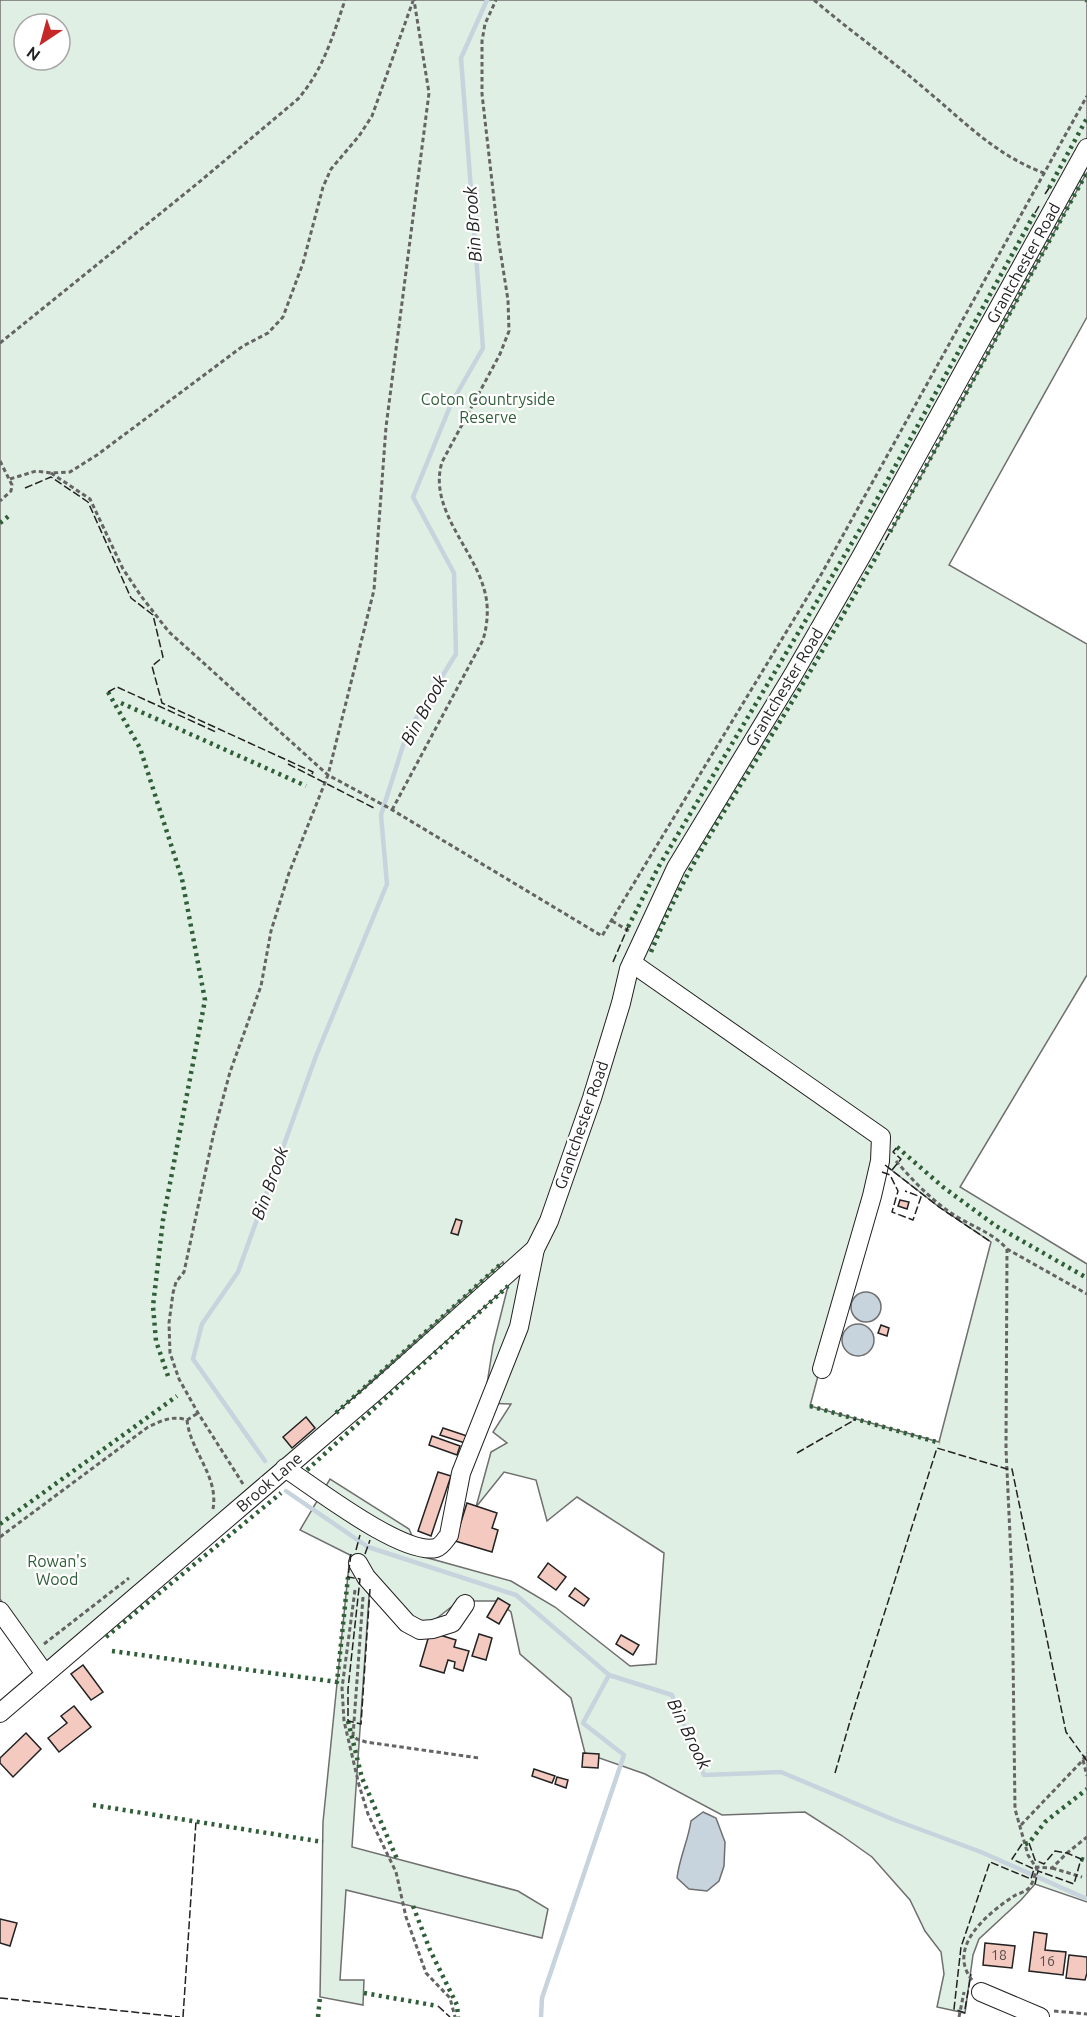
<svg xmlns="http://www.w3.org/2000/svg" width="1087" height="2017" viewBox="0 0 1087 2017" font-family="Ubuntu,sans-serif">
  <rect width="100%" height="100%" fill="#fff"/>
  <path fill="#e0efe3" stroke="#6f6f6f" stroke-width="1.5" fill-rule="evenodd" d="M0,0h1087v148l-209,377 13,6 196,-359v145l-138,248 138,79v331l-127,212 127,77v638l-52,-18 -14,16 -42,39 -6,16 -8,58 -28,-6 7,-33 -3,-22 -16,-21 -15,-31 -38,-43 -31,-22 -36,-23 -83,3 -77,-41 -60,-21 -14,-55 -51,-44 -9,-42 -13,-11h-39l-27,21 -10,1 -10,-4 -42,-37 -18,265 166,44 30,18 -6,29 -196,-48 -6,90h24l-1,25 -43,-8 3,-175 27,-267 -50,-25 30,-51 79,50 12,27 90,25 44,26 75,59 26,-2 8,-111 -87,-56 -30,24 -11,-41 -32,-8 -28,35 15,-55 16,-9 -14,-11 18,-28 -27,-1 9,-57 15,-60 -5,-24 -251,227 -207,174 -45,-64zM24,24h36v36h-36zM876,1158l63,49 52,35 -52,200 -129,-36z"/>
  <g fill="#c7d3dd" stroke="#6f6f6f" stroke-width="1.5">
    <circle cx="866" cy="1307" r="15"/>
    <circle cx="858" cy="1340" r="16"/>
    <path d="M703,1812l13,6 9,24 -1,24 -5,15 -12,10 -18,-2 -12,-11c2,-19 11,-37 14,-57z"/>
  </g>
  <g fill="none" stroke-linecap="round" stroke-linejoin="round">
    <g stroke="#c7d3dd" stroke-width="4.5">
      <path d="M265,1461l-72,-102 9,-35 36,-52 78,-216 71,-172 -6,-69 26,-82 49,-79 -2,-81 -41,-76 38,-93 32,-56 -22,-290 26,-58"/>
      <path d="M286,1491l82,56 148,48 93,80 63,20 32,80 77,-3 111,47 89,33 106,47"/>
      <path d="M541,2017l1,-19 82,-243 -41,-32 26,-48"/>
    </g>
  </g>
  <g fill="#f3c9c0" stroke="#222" stroke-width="1.5">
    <path d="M900,1200l9,2 -2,7 -9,-3z"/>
    <path d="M456,1219l6,2 -4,14 -7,-2z"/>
    <path d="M881,1325l8,3 -2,8 -9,-3z"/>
    <path d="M306,1417l9,11 -23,20 -9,-11z"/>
    <path d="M443,1428l24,8 -2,7 -25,-8z"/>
    <path d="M432,1436l28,10 -3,9 -28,-10z"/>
    <path d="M438,1472l13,4 -20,60 -13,-5z"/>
    <path d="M467,1503l30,10 -5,15 6,2 -6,22 -37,-11z"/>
    <path d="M548,1563l18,14 -10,13 -18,-13z"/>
    <path d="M575,1588l14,11 -5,7 -15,-10z"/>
    <path d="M498,1598l12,7 -11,19 -12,-7z"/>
    <path d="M430,1632l26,8 -2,7 15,4 -6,20 -9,-3 1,-6 -7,-2 -4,13 -24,-7z"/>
    <path d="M479,1634l13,4 -6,22 -14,-4z"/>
    <path d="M621,1635l18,10 -6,10 -17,-11z"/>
    <path d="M83,1665l20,27 -12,8 -20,-26z"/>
    <path d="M74,1706l17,21 -32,25 -11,-14 19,-15 -6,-7z"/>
    <path d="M26,1733l15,16 -28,28 -13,-14v-5z"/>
    <path d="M583,1753l16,1 -1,14 -16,-1z"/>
    <path d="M534,1769l21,7 -3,7 -20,-7z"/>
    <path d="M557,1777l11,3 -2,8 -11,-4z"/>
    <path d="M0,1919l17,4 -7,23 -10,-3z"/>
    <path d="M1034,1932l13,2 -2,16 21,2 -3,23 -34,-4z"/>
    <path d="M985,1943l30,3 -3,22 -29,-3z"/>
    <path d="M1069,1955l18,2v16l-2,7 -19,-2z"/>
  </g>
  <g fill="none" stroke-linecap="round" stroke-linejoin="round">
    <defs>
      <g id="minor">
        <path d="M632,963l249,174 -1,24 -8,35 -50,173"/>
        <path d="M285,1468c29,19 118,88 151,80 6,-2 9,-8 13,-13l12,-62 58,-146 16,-78 14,-28 43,-123 29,-95 8,-34 47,-101 117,-193 69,-120 225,-407"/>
        <path d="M358,1563l8,14 41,46 13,7 13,-1 19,-6 13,-19"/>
        <path d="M0,1611l45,63"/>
        <path d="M0,1713l376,-322 159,-142"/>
        <path d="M981,1992l59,25"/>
      </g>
    </defs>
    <use href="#minor" stroke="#222" stroke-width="20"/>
    <g stroke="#646464" stroke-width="3" stroke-dasharray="4.5 3" stroke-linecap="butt">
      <path d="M814,0c36,31 75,58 111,89 40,33 70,66 119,84"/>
      <path d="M0,343l198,-160 100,-84c25,-29 35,-63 47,-99"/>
      <path d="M0,461l12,24 -1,6 -11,10"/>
      <path d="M51,473l39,26 33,70 18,27 28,36 159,143 61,33 213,128 220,-363 265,-477"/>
      <path d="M10,479l26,-8 15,2 19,-1 27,-17 146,-109 25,-13 15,-16 20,-54 20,-76 8,-18 28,-33 13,-20 41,-115"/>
      <path d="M392,810l91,-170c5,-17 6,-35 1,-51 -11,-41 -56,-81 -42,-127l58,-108 9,-23 -1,-31 -9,-57 -17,-149v-53l3,-17 11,-24"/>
      <path d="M612,921l17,10"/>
      <path d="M896,1161c18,21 39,43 63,57 17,10 35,16 48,31l80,45"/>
      <path d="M187,1420c3,31 32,56 26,89"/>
      <path d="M243,1484l-45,-71 -19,-34 -9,-26 -1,-30 4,-30 3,-11 8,-10 30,-140 16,-60 31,-86 10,-55 18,-58 39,-98 46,-185 12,-163 43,-334 -15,-93"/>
      <path d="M0,1537l148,-110c13,-6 24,-12 39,-7l11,-7"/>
      <path d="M355,1590l-13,98 2,33 15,64 9,29 28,58 10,45 20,56 24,25 5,19"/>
      <path d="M363,1597l-10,139 4,3 9,3 113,16"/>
      <path d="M44,1644l85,-66"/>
      <path d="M1083,1760l4,16"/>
      <path d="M1021,1825l62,-65 4,-7"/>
      <path d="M1035,1867l17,1 15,-15 20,-16"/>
      <path d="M1052,1868l30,9"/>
      <path d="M972,1980c-26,-33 16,-67 42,-84 5,-3 12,-4 16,-9 3,-5 5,-12 7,-18l-9,-14 -13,-46 -3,-230 -6,-130 1,-200"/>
      <path d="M1054,2011l33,3"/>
      <path d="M959,2017l5,-25"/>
    </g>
    <use href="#minor" stroke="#fff" stroke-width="18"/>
    <g stroke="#2f5e38" stroke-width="4.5" stroke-dasharray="3 4.5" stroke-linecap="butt">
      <path d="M1086,0l1,1"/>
      <path d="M1049,188l38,-70"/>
      <path d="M0,523l10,-8"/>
      <path d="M890,532l197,-360"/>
      <path d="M108,692l32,56 42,131 23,121 -42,220 -10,86 3,35 13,38"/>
      <path d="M121,703l185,83"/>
      <path d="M628,927l31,-61 206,-345 170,-308"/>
      <path d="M651,952c32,-80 80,-151 125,-224 36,-58 70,-118 104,-178"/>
      <path d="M897,1147l46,40 53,39 91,52"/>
      <path d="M810,1406l130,37"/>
      <path d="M336,1413l167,-151"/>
      <path d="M307,1470l201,-184"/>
      <path d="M0,1524l177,-128"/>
      <path d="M106,1637l175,-144"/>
      <path d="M112,1651l225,31 11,-105"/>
      <path d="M348,1721l14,57 35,81"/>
      <path d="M93,1805l230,37"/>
      <path d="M1025,1844l4,-1 16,-21 42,-33"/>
      <path d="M1081,1859l6,2"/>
      <path d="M413,1906l17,44 27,55 1,12"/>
      <path d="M364,1993l74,13"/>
      <path d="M318,2017l2,-20"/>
    </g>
    <g stroke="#222" stroke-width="1.5" stroke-dasharray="8 3" stroke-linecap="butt">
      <path d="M1045,194l4,-6"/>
      <path d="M1035,213l4,-7"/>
      <path d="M25,488l26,-11 37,25 43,96 22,17 10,42 -11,9 10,37 151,69 -2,4"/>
      <path d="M880,550l10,-18"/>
      <path d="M108,692l9,-5 99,45"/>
      <path d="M288,764l88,45"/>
      <path d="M613,962l15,-35"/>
      <path d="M885,1165l54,42 52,35"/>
      <path d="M892,1170l9,-11 -8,-7 4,-5"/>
      <path d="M882,1172l8,3 8,16 -6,21 21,8 8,-23 -16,-6"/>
      <path d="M797,1453l59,-34"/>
      <path d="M356,1550l4,-15"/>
      <path d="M351,1554l-3,23 12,2 -12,110v32l13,3 9,-135"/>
      <path d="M365,1554l5,-14"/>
      <path d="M835,1773l16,-55 86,-270 70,21h5l54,263 21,29"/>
      <path d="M1029,1843l6,17 9,4 11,-13 12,2 14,6 -7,25 -36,-13 -3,13"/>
      <path d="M0,1998l180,19"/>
      <path d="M438,2006l12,11"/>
      <path d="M965,2009l6,-35"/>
      <path d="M965,2013l-11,-4 7,-62 29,-85 41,17 3,-10 -22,-10 10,-15"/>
      <path d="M183,2017l13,-196"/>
    </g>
  </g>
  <g text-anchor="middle" stroke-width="4.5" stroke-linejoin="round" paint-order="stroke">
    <g font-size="14" fill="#564c4a">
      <text x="999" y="1960">18</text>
      <text x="1047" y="1966">16</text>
    </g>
    <g font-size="16" fill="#222" stroke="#fff">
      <text transform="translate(1023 263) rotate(-61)" y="6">Grantchester Road</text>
      <text transform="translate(784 687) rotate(-59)" y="6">Grantchester Road</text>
      <text transform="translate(581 1125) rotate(-71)" y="6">Grantchester Road</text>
      <text transform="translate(269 1482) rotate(-41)" y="6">Brook Lane</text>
    </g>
    <g font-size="16" fill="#2f5e38" stroke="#fff">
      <text x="488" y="405">Coton Countryside<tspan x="488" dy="18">Reserve</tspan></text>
      <text x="57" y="1567">Rowan's<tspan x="57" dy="18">Wood</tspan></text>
    </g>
    <g font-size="18" font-style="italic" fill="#222" stroke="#fff">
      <text transform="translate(473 224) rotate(-94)" y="6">Bin Brook</text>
      <text transform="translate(424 710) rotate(-61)" y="6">Bin Brook</text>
      <text transform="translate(270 1183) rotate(-70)" y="6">Bin Brook</text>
      <text transform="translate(689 1734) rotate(64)" y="6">Bin Brook</text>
    </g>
  </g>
  <g transform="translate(42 42) rotate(216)"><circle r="28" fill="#ffffff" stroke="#a7a7a7" stroke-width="1.5"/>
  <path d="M0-4.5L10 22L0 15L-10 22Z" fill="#c62828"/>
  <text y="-9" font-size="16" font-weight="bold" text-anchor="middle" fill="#222222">N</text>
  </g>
</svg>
